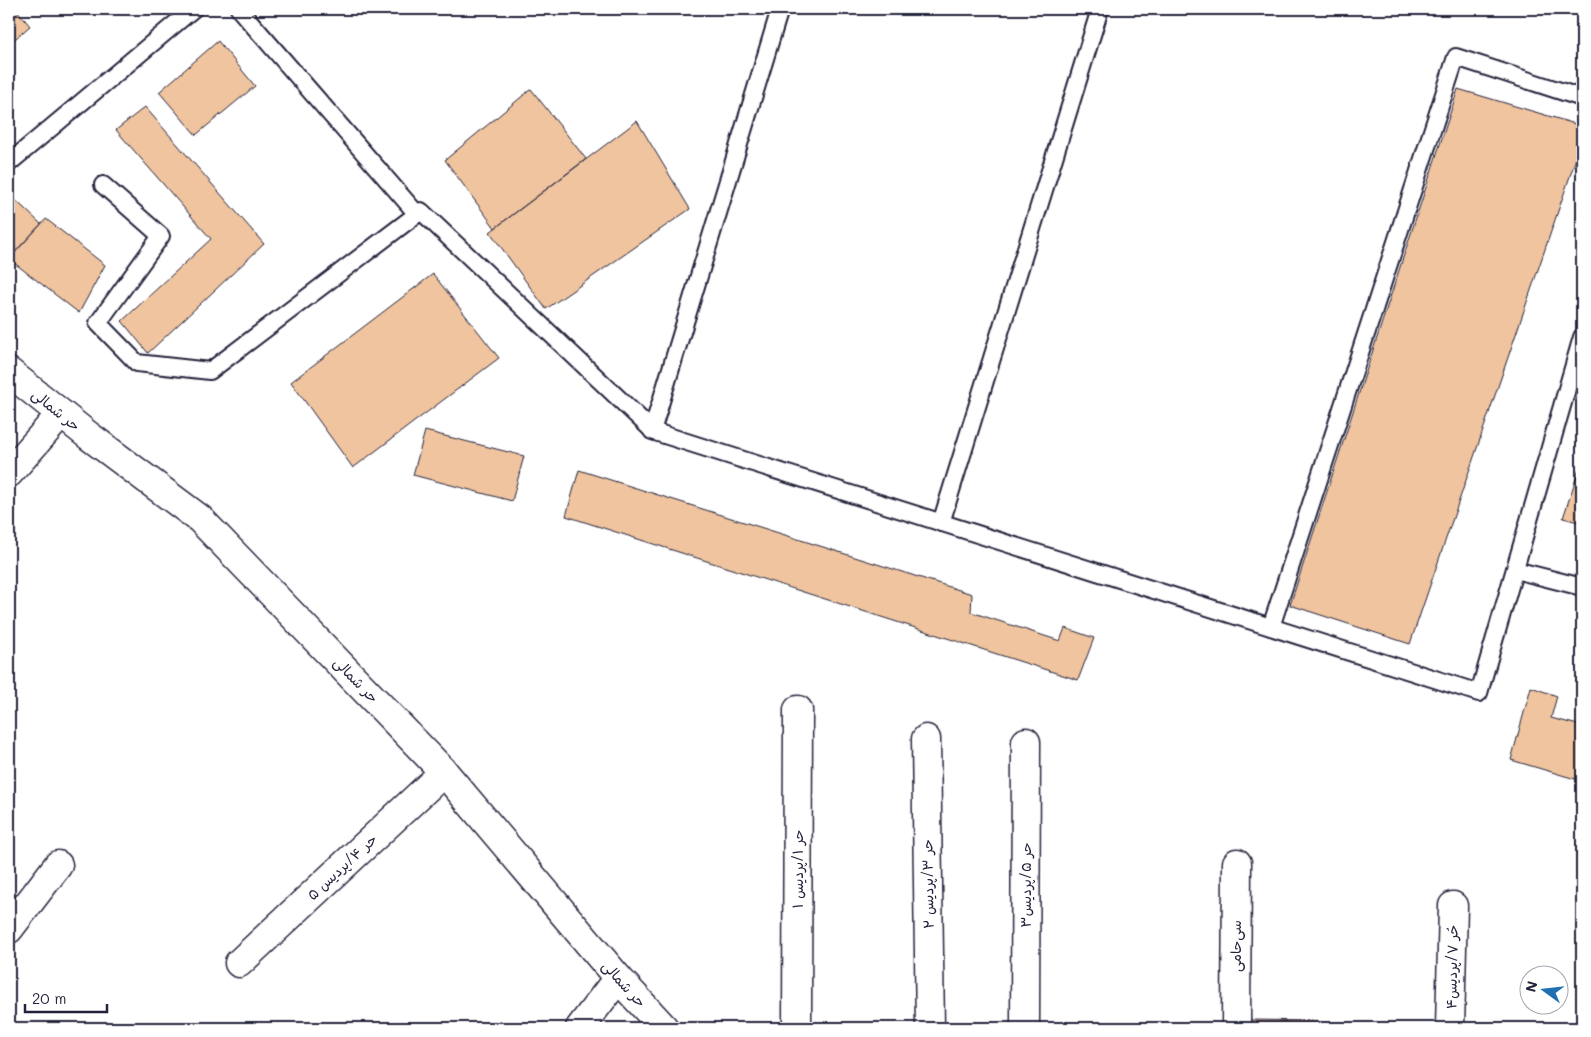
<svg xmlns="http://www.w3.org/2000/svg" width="1591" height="1037" viewBox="0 0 1591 1037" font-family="Mali,'Playpen Sans Arabic',sans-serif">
  <rect width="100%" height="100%" fill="#fff"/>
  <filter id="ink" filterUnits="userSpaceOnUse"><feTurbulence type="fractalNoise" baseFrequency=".02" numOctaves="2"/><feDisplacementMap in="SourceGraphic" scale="10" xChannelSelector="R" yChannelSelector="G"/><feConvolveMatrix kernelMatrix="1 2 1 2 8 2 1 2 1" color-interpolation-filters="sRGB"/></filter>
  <g filter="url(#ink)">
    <g fill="#efc49f" stroke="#22223b">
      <path d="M9,9h7l14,17 -21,18z"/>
      <path d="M218,41l37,45 -59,49 -37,-43z"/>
      <path d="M531,89l55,70 -91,69 -50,-68z"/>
      <path d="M1458,89l124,37v15l-172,503 -120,-39z"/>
      <path d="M145,107l119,137 -116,109 -26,-32 89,-82 -95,-109z"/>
      <path d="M637,121l53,88 -144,100 -56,-77z"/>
      <path d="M9,194l32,30 -28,30 -4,-3z"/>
      <path d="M46,219l59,46 -26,48 -70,-54z"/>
      <path d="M433,274l66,84 -146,110 -62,-86z"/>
      <path d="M425,431l99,25 -12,45 -99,-26z"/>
      <path d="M1582,460v63l-19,-5z"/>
      <path d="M579,470l393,124 -1,18 89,29 5,-13 29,10 -16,42 -512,-164z"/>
      <path d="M1531,687l26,9 -6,22 31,8v55l-71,-21z"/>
      <path d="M1251,1020l67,1 -1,7h-66z"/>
    </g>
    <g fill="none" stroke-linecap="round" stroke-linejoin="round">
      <defs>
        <g id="lane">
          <path d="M239,9l178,205"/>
          <path d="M780,9l-128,422 827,262 103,-356"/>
          <path d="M9,163l184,-154"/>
          <path d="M103,185l58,51 -63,87 39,40 73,8 211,-160 231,219"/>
          <path d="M941,523l159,-514"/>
          <path d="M1515,570l67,17"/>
          <path d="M1271,627l185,-570 126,41"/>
        </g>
        <g id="street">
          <path d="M9,473l52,-59"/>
          <path d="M926,739l4,289"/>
          <path d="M9,929l49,-64"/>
          <path d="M239,963l205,-191"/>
          <path d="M580,1028l38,-50"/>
          <path d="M797,1028l1,-318"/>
          <path d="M1025,1028l1,-286"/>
          <path d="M1236,1028l1,-165"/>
          <path d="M1450,1028l3,-122"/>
        </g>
        <path id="secondary" d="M9,372l80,64 111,83 244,253 174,206 46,50"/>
      </defs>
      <use href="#lane" stroke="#22223b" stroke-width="20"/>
      <use href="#street" stroke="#22223b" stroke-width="31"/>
      <use href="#secondary" stroke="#22223b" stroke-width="31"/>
      <use href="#lane" stroke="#fff" stroke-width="16"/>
      <use href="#street" stroke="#fff" stroke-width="28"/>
      <use href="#secondary" stroke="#fff" stroke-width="28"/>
    </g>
  </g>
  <g text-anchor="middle" stroke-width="4" stroke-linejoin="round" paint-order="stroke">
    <g font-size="14" fill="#22223b" stroke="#fff">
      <text transform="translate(56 410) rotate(39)" y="5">حر شمالی</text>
      <text transform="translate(356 680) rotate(46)" y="5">حر شمالی</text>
      <text transform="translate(342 867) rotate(-43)" y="5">حر ۴/پردیس ۵</text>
      <text transform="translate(798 869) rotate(-90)" y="5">حر ۱/پردیس ۱</text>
      <text transform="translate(928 884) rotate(-91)" y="5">حر ۳/پردیس ۲</text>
      <text transform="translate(1026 885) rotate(-90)" y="5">حر ۵/پردیس۳</text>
      <text transform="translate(1236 946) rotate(-90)" y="5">سی‌حامی</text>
      <text transform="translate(1452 967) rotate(-89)" y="5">حُر ۷/پردیس۴</text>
      <text transform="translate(624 984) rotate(48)" y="5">حر شمالی</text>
    </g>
  </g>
  <rect width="1591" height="1037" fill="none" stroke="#fff" stroke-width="30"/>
  <rect x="15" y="15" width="1561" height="1007" fill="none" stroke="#22223b" stroke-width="2" filter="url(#ink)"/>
  <g transform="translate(1544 990) rotate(285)"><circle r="24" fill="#ffffff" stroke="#a7a7b1"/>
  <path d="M0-4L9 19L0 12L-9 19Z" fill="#1f6fb2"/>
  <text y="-8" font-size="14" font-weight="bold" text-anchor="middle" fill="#22223b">N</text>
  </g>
  <path d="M25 1004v8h82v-8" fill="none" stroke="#22223b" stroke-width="2.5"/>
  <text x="32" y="1004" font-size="15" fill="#22223b" stroke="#ffffff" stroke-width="4" paint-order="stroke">20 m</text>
</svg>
